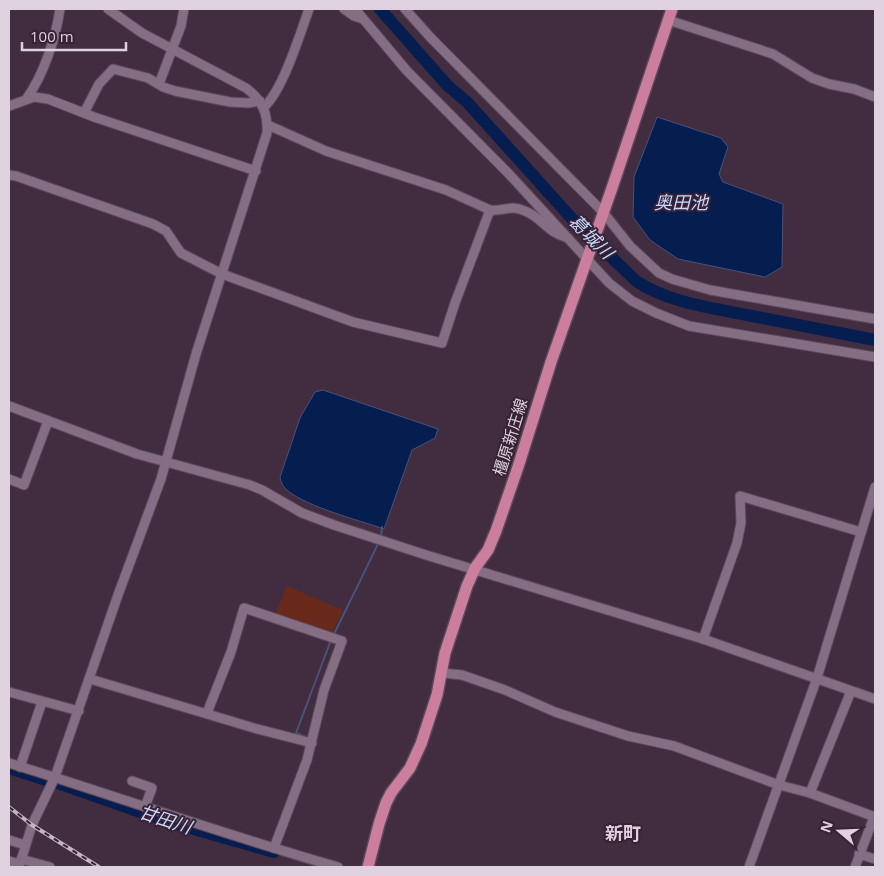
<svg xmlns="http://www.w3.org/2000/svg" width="884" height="876" viewBox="0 0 884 876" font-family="'Open Sans','Noto Sans JP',sans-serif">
  <rect width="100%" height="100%" fill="#412c40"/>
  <path fill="#68291b" d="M287,586l56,24 -12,25 -57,-18z"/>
  <g fill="#061d4f" stroke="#47537a">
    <path d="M657,117l64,21 7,9 -9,27 4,8 60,22 -1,63 -17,10 -87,-18 -28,-19 -17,-23 1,-40z"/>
    <path d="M323,390l115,39 -3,9 -23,12 -28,79c-26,-9 -76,-22 -96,-38 -5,-4 -7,-8 -8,-14l20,-59 15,-26z"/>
  </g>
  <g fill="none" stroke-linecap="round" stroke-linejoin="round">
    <g stroke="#47537a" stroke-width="2">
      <path d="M381,537l1,-10"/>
      <path d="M334,634l45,-92"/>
      <path d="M306,737l-10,-4 35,-93"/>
      <path d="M275,853l45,14"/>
    </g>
    <g stroke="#061d4f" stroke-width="12">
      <path d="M380,9l67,76 20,17 108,120 61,59c33,22 77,27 116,35 41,8 82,16 123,24"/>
      <path d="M9,768l37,12"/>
      <path d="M58,783l111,39 105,30"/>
    </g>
    <defs>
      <g id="minor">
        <path d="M344,9l10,7 9,3"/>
        <path d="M355,9l52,62 102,103 100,109 23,18 24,12 33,13 186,31"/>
        <path d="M405,9l26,29 172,174 27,34 29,27 13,6 38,11 165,29"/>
        <path d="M668,20l105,34 39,24 17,6 25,5 21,8"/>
        <path d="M159,84l22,-58 3,-17"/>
        <path d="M27,98c17,-24 29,-61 33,-89"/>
        <path d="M9,106l25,-9 14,2 46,18 162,54"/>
        <path d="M264,107c19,-17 36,-73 45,-98"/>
        <path d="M84,113l15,-29 14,-15 35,9 15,9 12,4 55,11 18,1 12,-2"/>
        <path d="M268,125l58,26 120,39 44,20c13,2 20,-6 35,1 18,7 21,21 43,27"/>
        <path d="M9,175l7,1 137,48 13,7 15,22 41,21 131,48 89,21 13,-40 35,-93"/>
        <path d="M9,406l128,48 113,31 12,5 40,23 32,12 92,30 277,84 172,60"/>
        <path d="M9,479l15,6 24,-64"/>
        <path d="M703,639l34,-96 4,-20 -1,-27 121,36"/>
        <path d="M442,673l20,2 43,15 50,22 73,24 46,10 105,39 31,8 41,-102"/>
        <path d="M90,679l164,49 58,15"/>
        <path d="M9,692l70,19"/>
        <path d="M207,713l24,-61 13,-44 98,33 -18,49 -17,70 -33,88"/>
        <path d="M9,763c110,34 219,73 329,104"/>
        <path d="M20,767l22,-65"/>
        <path d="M132,781l20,7 -7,19"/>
        <path d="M810,793l65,24"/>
        <path d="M9,840l16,5"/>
        <path d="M859,854l16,5"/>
        <path d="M21,859l29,8"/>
        <path d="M9,861l11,3"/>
        <path d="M19,867l13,-42 23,-48 63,-182 43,-116 35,-125 71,-221c1,-20 -5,-33 -21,-45l-104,-55 -34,-24"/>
        <path d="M749,867l68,-189 58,-191"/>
        <path d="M855,867l19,-50"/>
      </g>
      <path id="major" d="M368,867l11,-43 7,-21 5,-10 19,-25 11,-24 16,-49 8,-42 22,-67 8,-18 13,-18 8,-19 22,-64 33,-105 61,-174 60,-179"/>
    </defs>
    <use href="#minor" stroke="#5b495a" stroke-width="11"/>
    <use href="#major" stroke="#5b495a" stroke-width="14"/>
    <use href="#minor" stroke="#856d83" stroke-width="9"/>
    <use href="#major" stroke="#cc7f9d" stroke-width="11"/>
    <defs>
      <path id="rail" d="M9,807l23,18 67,42"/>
    </defs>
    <use href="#rail" stroke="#c4b5c3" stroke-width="4"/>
    <use href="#rail" stroke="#372236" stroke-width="2" stroke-dasharray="5.5" stroke-linecap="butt"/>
  </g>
  <g text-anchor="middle" stroke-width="4" stroke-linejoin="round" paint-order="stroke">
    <g font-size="16" fill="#dfd1de" stroke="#372236">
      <text transform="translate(510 437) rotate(-73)" y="6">橿原新庄線</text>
    </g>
    <g font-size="18" font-style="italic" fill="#c7dafc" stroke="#372236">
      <text x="681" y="209">奥田池</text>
      <text transform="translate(591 237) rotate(45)" y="6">葛城川</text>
      <text transform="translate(165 820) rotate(18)" y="6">甘田川</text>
    </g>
    <g font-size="18" font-weight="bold" fill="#dfd1de" stroke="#372236">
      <text x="623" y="840">新町</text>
    </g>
  </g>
  <rect width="884" height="876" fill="none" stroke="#dfd1de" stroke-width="20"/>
  <g transform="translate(839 831) rotate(289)" stroke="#372236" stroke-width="4" paint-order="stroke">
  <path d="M0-4L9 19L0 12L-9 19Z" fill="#dfd1de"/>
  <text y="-8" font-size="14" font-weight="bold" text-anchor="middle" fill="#dfd1de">N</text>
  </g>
  <path d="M22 42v8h104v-8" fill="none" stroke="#dfd1de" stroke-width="2.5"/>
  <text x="30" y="42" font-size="15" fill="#dfd1de" stroke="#372236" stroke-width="4" paint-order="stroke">100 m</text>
</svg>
